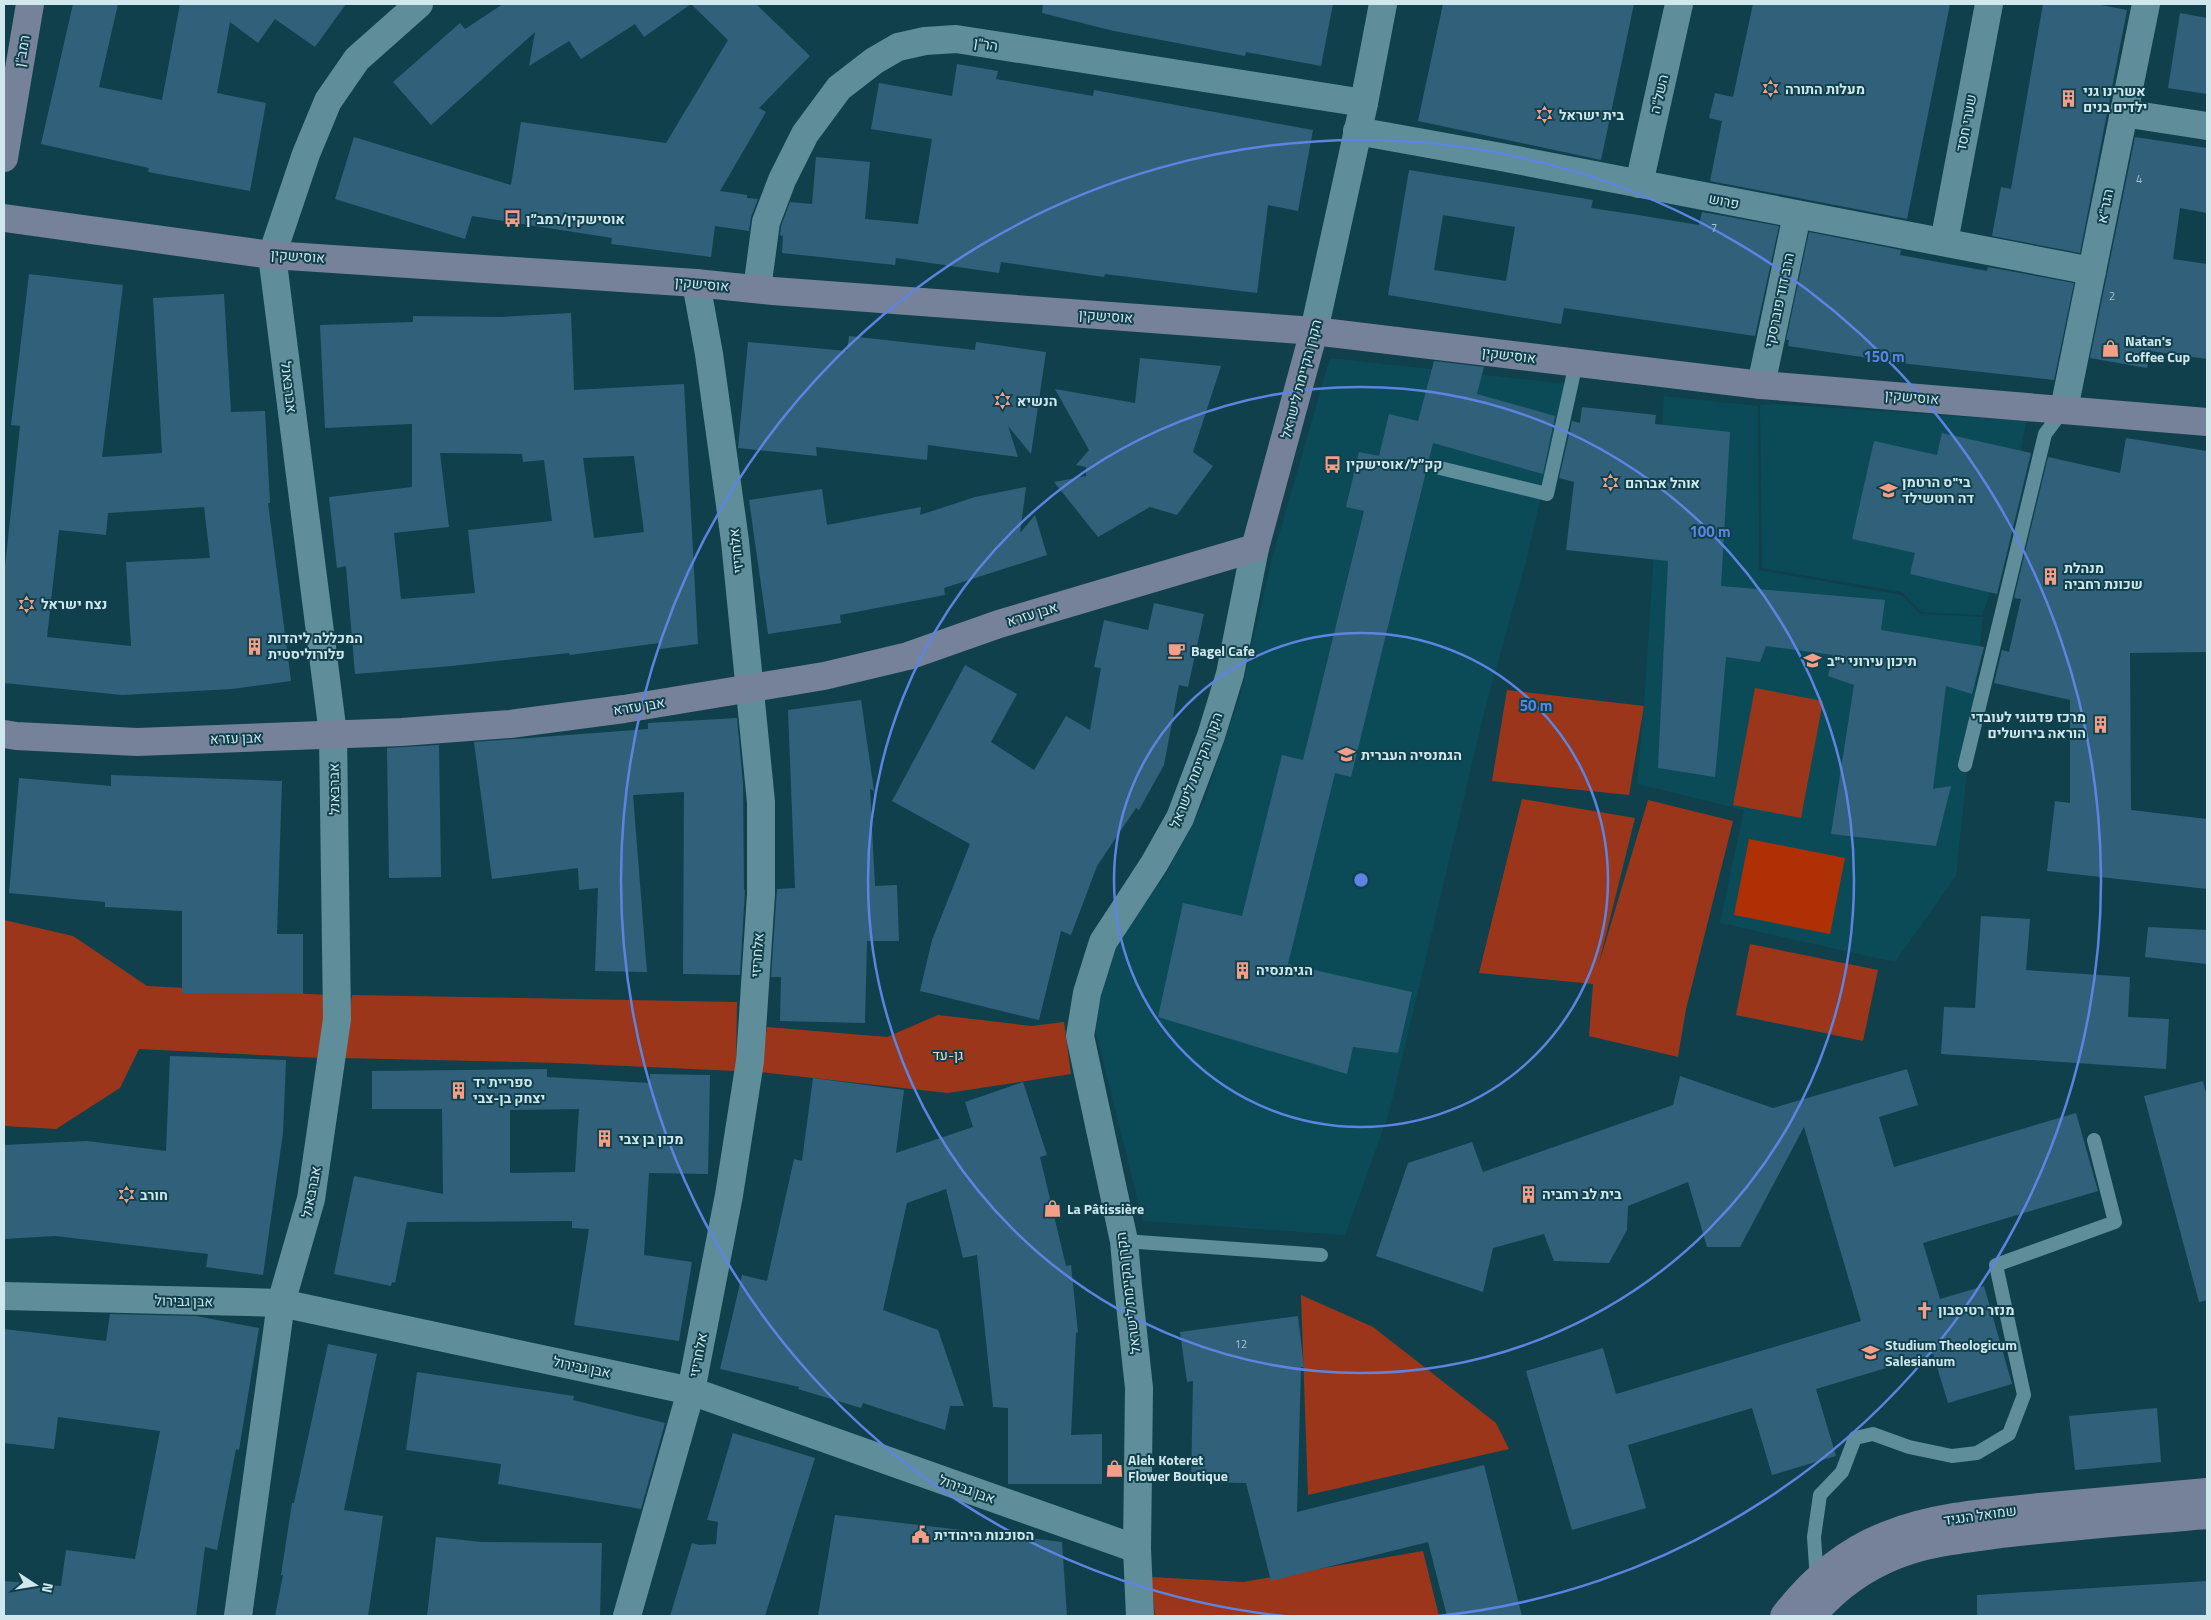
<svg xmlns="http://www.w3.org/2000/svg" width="2211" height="1620" viewBox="0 0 2211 1620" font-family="'Titillium Web',Heebo,sans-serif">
  <rect width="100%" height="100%" fill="#10404b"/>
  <g fill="#0b4b58">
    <path d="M1330,358l237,26 -41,177 -41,148 -96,404 -44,122 -202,-14 -48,-193 8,-59 20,-35 41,-57 41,-77 36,-107 30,-130z"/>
    <path d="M1664,396l94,10 1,164 142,25 19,19 63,3 -27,259 -61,86 -175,-39 24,-113 -107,-26 7,-78z"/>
    <path d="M1774,404l252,17 -23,137 -21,57 -60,-3 -20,-20 -140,-24 -2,-163z"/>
  </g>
  <g fill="#9c361a">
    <path d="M1755,688l68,13 -22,117 -68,-13z"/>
    <path d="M1507,690l137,16 -15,89 -137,-14z"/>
    <path d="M1522,799l113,19 -37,149 50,-167 85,21 -47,188 -8,48 -89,-21 4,-52 -114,-11z"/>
    <path d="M4,920l69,16 74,50 182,9 -8,63 -182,-9 -19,39 -64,41 -52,-3z"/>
    <path d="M1750,944l128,26 -15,71 -127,-26z"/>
    <path d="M352,995l385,7 -1,69 -176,-8 -217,-5z"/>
    <path d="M938,1015l94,11 32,-4 7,52 -123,19 -188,-21 7,-45 120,10z"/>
    <path d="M1301,1295l72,32 123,96 13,26 -201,46z"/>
    <path d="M1423,1551l16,65h-284l-4,-39 92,5z"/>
  </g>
  <path fill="#af3005" d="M1749,839l96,19 -15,76 -96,-19z"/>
  <g fill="#31607b" fill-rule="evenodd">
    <path d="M73,4h45l-19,83 63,13 18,-96h166l-31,43 -40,-28 -17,24 -28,-21 -13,71 49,10 -16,88 -102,-19 1,-4 -108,-24z"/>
    <path d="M503,4h253l54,52 -51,52 7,4 -46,79 27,4v3l11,1 -7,18 -2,14 -34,-5 -4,31 -100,-13 1,-6 -140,-22 -7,23 -130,-40 19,-62 157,48 10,-63 145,21 62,-103 -37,-36 -47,33 -9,-13 -54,35 -12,-18 -40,25 6,-34 -104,93 -38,-43 67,-59 5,6z"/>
    <path d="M1043,4h290l-12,62 -75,-14 -1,4 -131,-25 -72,-18z"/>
    <path d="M1443,4h191l-33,156 -183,-39z"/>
    <path d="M1753,4h197l-43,215 -197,-38 12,-60 -13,-3 6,-25 18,4z"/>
    <path d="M2043,4h53l31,6 -47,243 -88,-17 9,-49 10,2z"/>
    <path d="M2180,13l27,5v76l-39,-6z"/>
    <path d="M957,64l41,7 -2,8 97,17 1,-6 219,40 -15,81 -30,-6 -11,88 -152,-19 -1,3 -103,-15 -2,11 -103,-15 -1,7 -113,-12 1,-17 -3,-1 1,-9 9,-24 22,2 4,-47 54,5 -5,57 53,5 14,-85 -61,-10 8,-46 73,13z"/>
    <path d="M2135,137l72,11v65l-27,-5 -7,51 34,5v95l-57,-8 -3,17 -57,-10z"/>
    <path d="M1409,170l184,30 -2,8 47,7 61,10 3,-13 77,14 -24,110 -191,-28 -3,16 -173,-29zM1443,215l72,12 -9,54 -72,-11z"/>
    <path d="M1809,232l92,18 -1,5 87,16 1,-4 86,16 -20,97 -145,-16 -121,-18 1,-6h-3z"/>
    <path d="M29,274l94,11 -21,172 60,-4 -9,-155 71,-4 7,118 34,-1 5,92h-2l23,178 -59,8 -110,6 -118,-12v-107l16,-150 -9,-1zM204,507l6,51 -84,4 5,84 -84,-9 12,-107 47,5 2,-22z"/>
    <path d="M571,313l3,77 110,-6 14,260 -38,5 -1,-6 -89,12 -1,-2 -117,13 -97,8 -9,-108 -9,2 -8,-71 83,-10v-63l-87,4 -5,-103 93,-3v-6l88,1zM440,453l82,1 1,8 21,-2 8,61 -84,9 7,63 -74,6 -7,-66 55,-6zM634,456l10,76 -50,6 -11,-80z"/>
    <path d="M849,336l126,14 1,-8 70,10 -15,102 -23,-28 10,31 -90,-12 -1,15 -111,-13 1,9 -79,-8 10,-106 99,9z"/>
    <path d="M1140,358l81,8 -28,86 20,14 -36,49 -27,-8 -52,30 -44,-55 32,-6v-9l-10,-2 13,-15 -34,-61 80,14z"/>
    <path d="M1434,361l50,6 -7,27 78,22 -12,58 -110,-31 -82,334 -16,-4 -47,191 124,28 -14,61 -45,-6 -6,27 -189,-57 25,-114 59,13 40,-161 21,5 61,-249 -18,-4 13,-55 20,4 10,-42 29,7z"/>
    <path d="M1582,407l74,8 -1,9 75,8 -9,154 164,14 -4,30 103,17 -12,47 -26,-8 -13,103 18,-3 -15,60 -105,-12 23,-149 -26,-9 5,-21 -67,-9 -6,16 -34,-5 -11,120 -57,-9 10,-207 -102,-11 8,-68 -15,-4 13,-57 8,2z"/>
    <path d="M1942,433l89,20 -34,141 -87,-20 5,-21 -63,-14 22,-98 63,14z"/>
    <path d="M2126,438l81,13v201l-77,1 1,157 76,9v70l-160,-18 8,-70 15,2v-103l-76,-17 8,-33 7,2 12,-53 -7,-1 34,-141 72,16z"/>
    <path d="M1026,487l-6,46 15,-18 12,40 -103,33 1,7 -105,20 1,8 -73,11 -19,-134 73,-11 5,36 94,-18 -1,8 55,-18z"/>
    <path d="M1154,603l50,11 -16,73 -9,-2 -15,80 -25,45 -3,-2 -39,58 -26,69 -10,-4 -22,89 -119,-29 12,-51 38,-96 -78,-43 73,-136 52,29 -26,48 43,28 32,-54 24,14 11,-62 -7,-1 10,-47 44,10z"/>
    <path d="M861,700l13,91 -4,-2 5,97 22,-1 2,56h-32l-2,82 -85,-2 1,-44h-10l6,-88 18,-1 -7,-178z"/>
    <path d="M737,718l6,65 1,107h1l-5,85 -57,-1 1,-182 -51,3 14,177 -52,-1 3,-83 -19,2 -1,-22 -86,11 -18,-137 174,-13v-6z"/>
    <path d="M439,745l2,132 -52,1 -2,-130z"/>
    <path d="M111,775l171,6 -5,153h26v60l-121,-1v-82l-77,-4v-5l-96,-9 10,-115 92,8z"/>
    <path d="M1981,916l49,3 -4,51 104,7 -2,40 41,2 -3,50 -225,-15 3,-47 31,1z"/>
    <path d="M2148,927l59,3v34l-62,-7z"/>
    <path d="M170,1056l116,4 -3,73 -20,142 -57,-8 2,-13 -153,-18 -51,3v-94l83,-4 79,10z"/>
    <path d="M547,1069v8l103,6v-9l60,1 -2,99 -59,-1 -5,82 48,7 -13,79 -105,-16 15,-96 -17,-1v-7l-165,1 -12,61 -3,-1 -1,4 -57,-12 20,-98 89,18 -1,-85h-70v-38zM579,1109l-4,63 -65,1v-63z"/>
    <path d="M1907,1069l11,36 -39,12 15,50 182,-54 22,78 -175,52 17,56 44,-13 28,98 -64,19 -15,-49 -117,35 20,67 -64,19 -20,-67 -124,37 18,63 -74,22 -46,-159 77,-23 13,46 245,-73 -57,-194 -64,120h-33l-19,-65 -60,24 -1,24 -18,33 -55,-2 -10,-27 -51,14 -10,44 -107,-36 32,-93 64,-21 11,30 190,-67 7,-29 93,32z"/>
    <path d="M813,1078l91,12 -8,63 77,-26 -8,-25 58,-20 24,73 -7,2 26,109 5,-1 7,67 -2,1 -5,102 31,-1v50h-94v-76l-15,-1 -16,-152 -14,3 -17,-69 -39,14 -24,107 55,20 26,76h-14l-5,24 -82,-27 -2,5 -63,-19 1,-2 -79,-18 22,-94 25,6 27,-122 8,2z"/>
    <path d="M2203,1081l4,16v203l-8,2 -55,-206z"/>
    <path d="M110,1314l86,2 63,12 -20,122 -3,-1 -19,101 -12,-3 -9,69h-192v-35l57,5 5,-36 69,9 25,-128 -102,-14 -4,32 -50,-6v-114l102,12z"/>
    <path d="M1298,1316l6,51h-3l-4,145 187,-47 38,151h-75l-19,-74 -157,39 -25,-98 -55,-1 2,-101 -6,1 -7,-50z"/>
    <path d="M328,1344l49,10 -33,156 39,6 -15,100h-93l8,-41h-2l11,-72h2z"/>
    <path d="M417,1372l157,24 -1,4 92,23 -24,86 -143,-25 3,-20 -95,-14z"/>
    <path d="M2157,1408l4,54 -86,8 -6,-54z"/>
    <path d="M733,1433l82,25 -50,158h-95l22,-73 7,2 17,-1 2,-22 -11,-2z"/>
    <path d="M835,1515l227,27 5,74h-249z"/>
    <path d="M436,1537l45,5 121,1 -2,73h-173z"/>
    <path d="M2207,1581v35h-230v-21z"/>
  </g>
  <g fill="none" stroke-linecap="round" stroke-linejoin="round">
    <g stroke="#5f8d99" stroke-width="14">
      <path d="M1440,468l107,26 29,-131"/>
      <path d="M1965,765l80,-331 18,-24"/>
      <path d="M1124,1241l197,14"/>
      <path d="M1817,1580l-3,-43 6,-42 22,-23 13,-34 18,-4 36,13 43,9 25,-3 32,-19 15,-39 -28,-130 119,-43 -21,-82"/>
    </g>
    <g stroke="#5f8d99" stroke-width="28">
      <path d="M2123,113l84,13"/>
      <path d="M1357,131l144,26 591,114"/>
      <path d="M1639,184l40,-180"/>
      <path d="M1944,242l45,-238"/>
      <path d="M757,289l9,-67 16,-42 23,-46 34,-46 35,-27 24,-14 27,-6 31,-2 408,64"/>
      <path d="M1314,331l50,-228 19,-99"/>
      <path d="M1761,385l36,-170"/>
      <path d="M2064,409l82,-405"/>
      <path d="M4,1296l277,7 410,88 446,158"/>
      <path d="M238,1616l43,-313 30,-104 26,-180 -4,-285 -61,-479 34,-101 22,-53 29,-42 62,-55"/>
      <path d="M627,1616l64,-225 38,-196 21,-134 11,-167v-92l-26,-261 -26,-187 -13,-71"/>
      <path d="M1140,1616l-3,-67 2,-161 -11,-102 -4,-45 -44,-205 7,-43 16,-51 51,-78 26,-46 31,-82 19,-62 25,-126"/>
    </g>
    <g stroke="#76819a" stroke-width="28">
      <path d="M4,158l26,-154"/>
      <path d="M4,218l268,37 424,28 77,8 541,40 447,54 446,37"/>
      <path d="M4,734l12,2 121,6 265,-10 108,-8 114,-15 200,-33 84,-20 91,-32 256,-76 59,-217"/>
      <path d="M1784,1616c27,-35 61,-65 103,-81 47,-19 103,-23 153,-28 56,-5 112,-10 167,-15"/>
      <path d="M1812,1616c22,-26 50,-47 82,-60 34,-14 72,-17 108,-22 68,-8 137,-13 205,-19"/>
    </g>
  </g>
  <g fill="none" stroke="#5c84e0" stroke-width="2.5">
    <circle cx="1361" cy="880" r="247"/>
    <circle cx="1361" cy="880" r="493"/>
    <path d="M1284 1616A740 740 0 1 1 1438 1616"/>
  </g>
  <defs>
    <symbol id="synagogue-bare" viewBox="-9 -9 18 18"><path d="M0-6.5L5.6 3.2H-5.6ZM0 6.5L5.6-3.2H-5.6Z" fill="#f49e87" stroke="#10404b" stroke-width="2.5" paint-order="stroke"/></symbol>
    <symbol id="building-bare" viewBox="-9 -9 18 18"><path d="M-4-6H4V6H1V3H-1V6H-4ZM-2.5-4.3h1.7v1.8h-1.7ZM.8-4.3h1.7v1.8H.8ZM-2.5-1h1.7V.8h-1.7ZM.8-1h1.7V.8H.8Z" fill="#f49e87" stroke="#10404b" stroke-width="2.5" paint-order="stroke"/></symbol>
    <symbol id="bus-bare" viewBox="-9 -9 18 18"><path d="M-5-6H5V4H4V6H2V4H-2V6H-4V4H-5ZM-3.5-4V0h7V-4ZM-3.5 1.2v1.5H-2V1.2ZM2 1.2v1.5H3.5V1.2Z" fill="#f49e87" stroke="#10404b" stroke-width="2.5" paint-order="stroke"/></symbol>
    <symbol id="shop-bare" viewBox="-9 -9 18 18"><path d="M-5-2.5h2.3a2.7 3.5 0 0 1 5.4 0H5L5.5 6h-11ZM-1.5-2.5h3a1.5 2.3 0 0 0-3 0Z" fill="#f49e87" stroke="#10404b" stroke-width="2.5" paint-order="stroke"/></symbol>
    <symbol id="school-bare" viewBox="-9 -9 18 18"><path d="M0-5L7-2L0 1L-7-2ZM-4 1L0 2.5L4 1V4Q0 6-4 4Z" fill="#f49e87" stroke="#10404b" stroke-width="2.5" paint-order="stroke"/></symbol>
    <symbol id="cafe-bare" viewBox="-9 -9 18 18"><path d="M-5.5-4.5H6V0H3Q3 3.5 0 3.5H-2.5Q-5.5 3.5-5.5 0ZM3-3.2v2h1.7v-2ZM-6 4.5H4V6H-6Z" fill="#f49e87" stroke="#10404b" stroke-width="2.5" paint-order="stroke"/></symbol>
    <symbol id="church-bare" viewBox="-9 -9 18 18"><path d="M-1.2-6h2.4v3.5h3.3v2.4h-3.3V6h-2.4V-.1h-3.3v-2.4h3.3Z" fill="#f49e87" stroke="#10404b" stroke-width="2.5" paint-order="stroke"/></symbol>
    <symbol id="university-bare" viewBox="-9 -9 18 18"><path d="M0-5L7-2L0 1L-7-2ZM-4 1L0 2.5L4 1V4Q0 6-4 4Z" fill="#f49e87" stroke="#10404b" stroke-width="2.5" paint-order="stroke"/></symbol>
    <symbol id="civic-bare" viewBox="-9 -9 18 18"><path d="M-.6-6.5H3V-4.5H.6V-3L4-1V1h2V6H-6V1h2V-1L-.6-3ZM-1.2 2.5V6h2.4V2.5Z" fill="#f49e87" stroke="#10404b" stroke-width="2.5" paint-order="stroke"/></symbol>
  </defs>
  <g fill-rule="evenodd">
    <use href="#synagogue-bare" x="1758" y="76" width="25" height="25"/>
    <use href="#building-bare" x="2056" y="86" width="25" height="25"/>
    <use href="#synagogue-bare" x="1532" y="102" width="25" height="25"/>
    <use href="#bus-bare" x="500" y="206" width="25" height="25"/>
    <use href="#shop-bare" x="2098" y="336" width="25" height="25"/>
    <use href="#synagogue-bare" x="990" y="388" width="25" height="25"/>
    <use href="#bus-bare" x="1320" y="452" width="25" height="25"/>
    <use href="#synagogue-bare" x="1598" y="470" width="25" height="25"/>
    <use href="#school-bare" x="1876" y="478" width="25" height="25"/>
    <use href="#building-bare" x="2038" y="564" width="25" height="25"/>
    <use href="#synagogue-bare" x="14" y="592" width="25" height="25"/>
    <use href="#building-bare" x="242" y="634" width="25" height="25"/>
    <use href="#cafe-bare" x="1164" y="638" width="25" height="25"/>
    <use href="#school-bare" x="1800" y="648" width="25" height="25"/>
    <use href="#building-bare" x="2088" y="712" width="25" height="25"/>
    <use href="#school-bare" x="1334" y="742" width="25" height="25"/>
    <use href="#building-bare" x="1230" y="958" width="25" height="25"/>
    <use href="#building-bare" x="446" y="1078" width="25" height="25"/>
    <use href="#building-bare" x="592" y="1126" width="25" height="25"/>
    <use href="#building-bare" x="1516" y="1182" width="25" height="25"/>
    <use href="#synagogue-bare" x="114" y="1182" width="25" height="25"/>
    <use href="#shop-bare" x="1040" y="1196" width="25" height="25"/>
    <use href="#church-bare" x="1912" y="1298" width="25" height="25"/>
    <use href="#university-bare" x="1858" y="1340" width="25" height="25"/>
    <use href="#shop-bare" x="1102" y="1456" width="25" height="25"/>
    <use href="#civic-bare" x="908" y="1522" width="25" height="25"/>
  </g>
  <g text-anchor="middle" stroke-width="4" stroke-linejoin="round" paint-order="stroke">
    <g font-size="11" fill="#a8c5d1">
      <text x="2139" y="183">4</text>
      <text x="1714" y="232">7</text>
      <text x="2112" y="300">2</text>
      <text x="1241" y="1348">12</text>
    </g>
    <g font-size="14" fill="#d0e7ee" stroke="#10404b">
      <text transform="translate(986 44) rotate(9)" y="5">הר"ן</text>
      <text transform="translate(22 51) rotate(-80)" y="5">רמב"ן</text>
      <text transform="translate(1659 94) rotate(-77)" y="5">השל"ה</text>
      <text transform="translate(1966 123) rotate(-79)" y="5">שערי חסד</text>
      <text transform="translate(1724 201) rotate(11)" y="5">פרוש</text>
      <text transform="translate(2105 206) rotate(-79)" y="5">הגר"א</text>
      <text transform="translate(298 256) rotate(4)" y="5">אוסישקין</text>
      <text transform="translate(702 284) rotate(5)" y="5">אוסישקין</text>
      <text transform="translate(1779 300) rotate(-78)" y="5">הרב דוד פוברסקי</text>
      <text transform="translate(1106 316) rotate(4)" y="5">אוסישקין</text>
      <text transform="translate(1509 355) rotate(7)" y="5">אוסישקין</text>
      <text transform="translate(1301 379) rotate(-75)" y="5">הקרן הקיימת לישראל</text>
      <text transform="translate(289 387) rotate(83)" y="5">אברבאנל</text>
      <text transform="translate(1912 397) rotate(5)" y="5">אוסישקין</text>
      <text transform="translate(736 551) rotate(-96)" y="5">אלחריזי</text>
      <text transform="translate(1032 614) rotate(-17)" y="5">אבן עזרא</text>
      <text transform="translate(639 706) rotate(-9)" y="5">אבן עזרא</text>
      <text transform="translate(236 738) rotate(-2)" y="5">אבן עזרא</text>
      <text transform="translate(1196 770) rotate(-69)" y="5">הקרן הקיימת לישראל</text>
      <text transform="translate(334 789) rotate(-91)" y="5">אברבאנל</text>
      <text transform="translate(757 955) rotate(-86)" y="5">אלחריזי</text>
      <text transform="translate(311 1192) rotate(-79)" y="5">אברבאנל</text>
      <text transform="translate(1128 1293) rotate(-97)" y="5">הקרן הקיימת לישראל</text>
      <text transform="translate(184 1301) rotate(1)" y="5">אבן גבירול</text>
      <text transform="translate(698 1355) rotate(-79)" y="5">אלחריזי</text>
      <text transform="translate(582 1367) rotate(12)" y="5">אבן גבירול</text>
      <text transform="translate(967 1489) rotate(20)" y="5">אבן גבירול</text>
      <text transform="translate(1980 1515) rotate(-8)" y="5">שמואל הנגיד</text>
    </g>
    <g font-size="14" font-weight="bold" fill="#d0e7ee" stroke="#10404b" text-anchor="start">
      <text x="1785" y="94">מעלות התורה</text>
      <text x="2083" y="96">אשרינו גני<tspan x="2083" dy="16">ילדים בנים</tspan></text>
      <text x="1559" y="120">בית ישראל</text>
      <text x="526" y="224">אוסישקין/רמב״ן</text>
      <text x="2125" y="346">Natan's<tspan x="2125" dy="16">Coffee Cup</tspan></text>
      <text x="1017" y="406">הנשיא</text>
      <text x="1346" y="469">קק״ל/אוסישקין</text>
      <text x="1902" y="487">בי"ס הרטמן<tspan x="1902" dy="16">דה רוטשילד</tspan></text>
      <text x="1625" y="488">אוהל אברהם</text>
      <text x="2064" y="573">מנהלת<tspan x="2064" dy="16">שכונת רחביה</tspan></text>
      <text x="41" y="609">נצח ישראל</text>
      <text x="268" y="643">המכללה ליהדות<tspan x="268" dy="16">פלורוליסטית</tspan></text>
      <text x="1191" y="656">Bagel Cafe</text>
      <text x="1827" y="666">תיכון עירוני י"ב</text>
      <text x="2086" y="722" text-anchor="end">מרכז פדגוגי לעובדי<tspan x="2086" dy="16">הוראה בירושלים</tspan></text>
      <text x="1361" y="760">הגמנסיה העברית</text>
      <text x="1256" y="975">הגימנסיה</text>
      <text x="473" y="1087">ספריית יד<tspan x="473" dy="16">יצחק בן-צבי</tspan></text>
      <text x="619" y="1144">מכון בן צבי</text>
      <text x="1542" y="1199">בית לב רחביה</text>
      <text x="140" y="1200">חורב</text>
      <text x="1067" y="1214">La Pâtissière</text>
      <text x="1938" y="1315">מנזר רטיסבון</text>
      <text x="1885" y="1350">Studium Theologicum<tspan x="1885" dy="16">Salesianum</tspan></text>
      <text x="1128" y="1465">Aleh Koteret<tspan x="1128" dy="16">Flower Boutique</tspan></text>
      <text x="934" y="1540">הסוכנות היהודית</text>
    </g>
    <g font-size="14" fill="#f3d1c8" stroke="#10404b">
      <text x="948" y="1060">גן-עד</text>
    </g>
  </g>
  <circle cx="1361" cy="880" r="8" fill="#5c84e0" stroke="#10404b" stroke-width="2.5"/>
  <g font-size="15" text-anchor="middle" font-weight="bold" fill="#5c84e0" stroke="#10404b" stroke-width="4" stroke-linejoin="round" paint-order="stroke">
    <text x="1884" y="362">150 m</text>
    <text x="1710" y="537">100 m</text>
    <text x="1536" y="711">50 m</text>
  </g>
  <rect width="2211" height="1620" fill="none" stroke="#d0e7ee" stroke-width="10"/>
  <g transform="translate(35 1585) rotate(102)" stroke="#10404b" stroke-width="4" paint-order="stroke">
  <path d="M0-4L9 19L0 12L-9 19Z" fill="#d0e7ee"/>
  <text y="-8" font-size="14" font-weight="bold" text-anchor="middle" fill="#d0e7ee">N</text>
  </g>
</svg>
